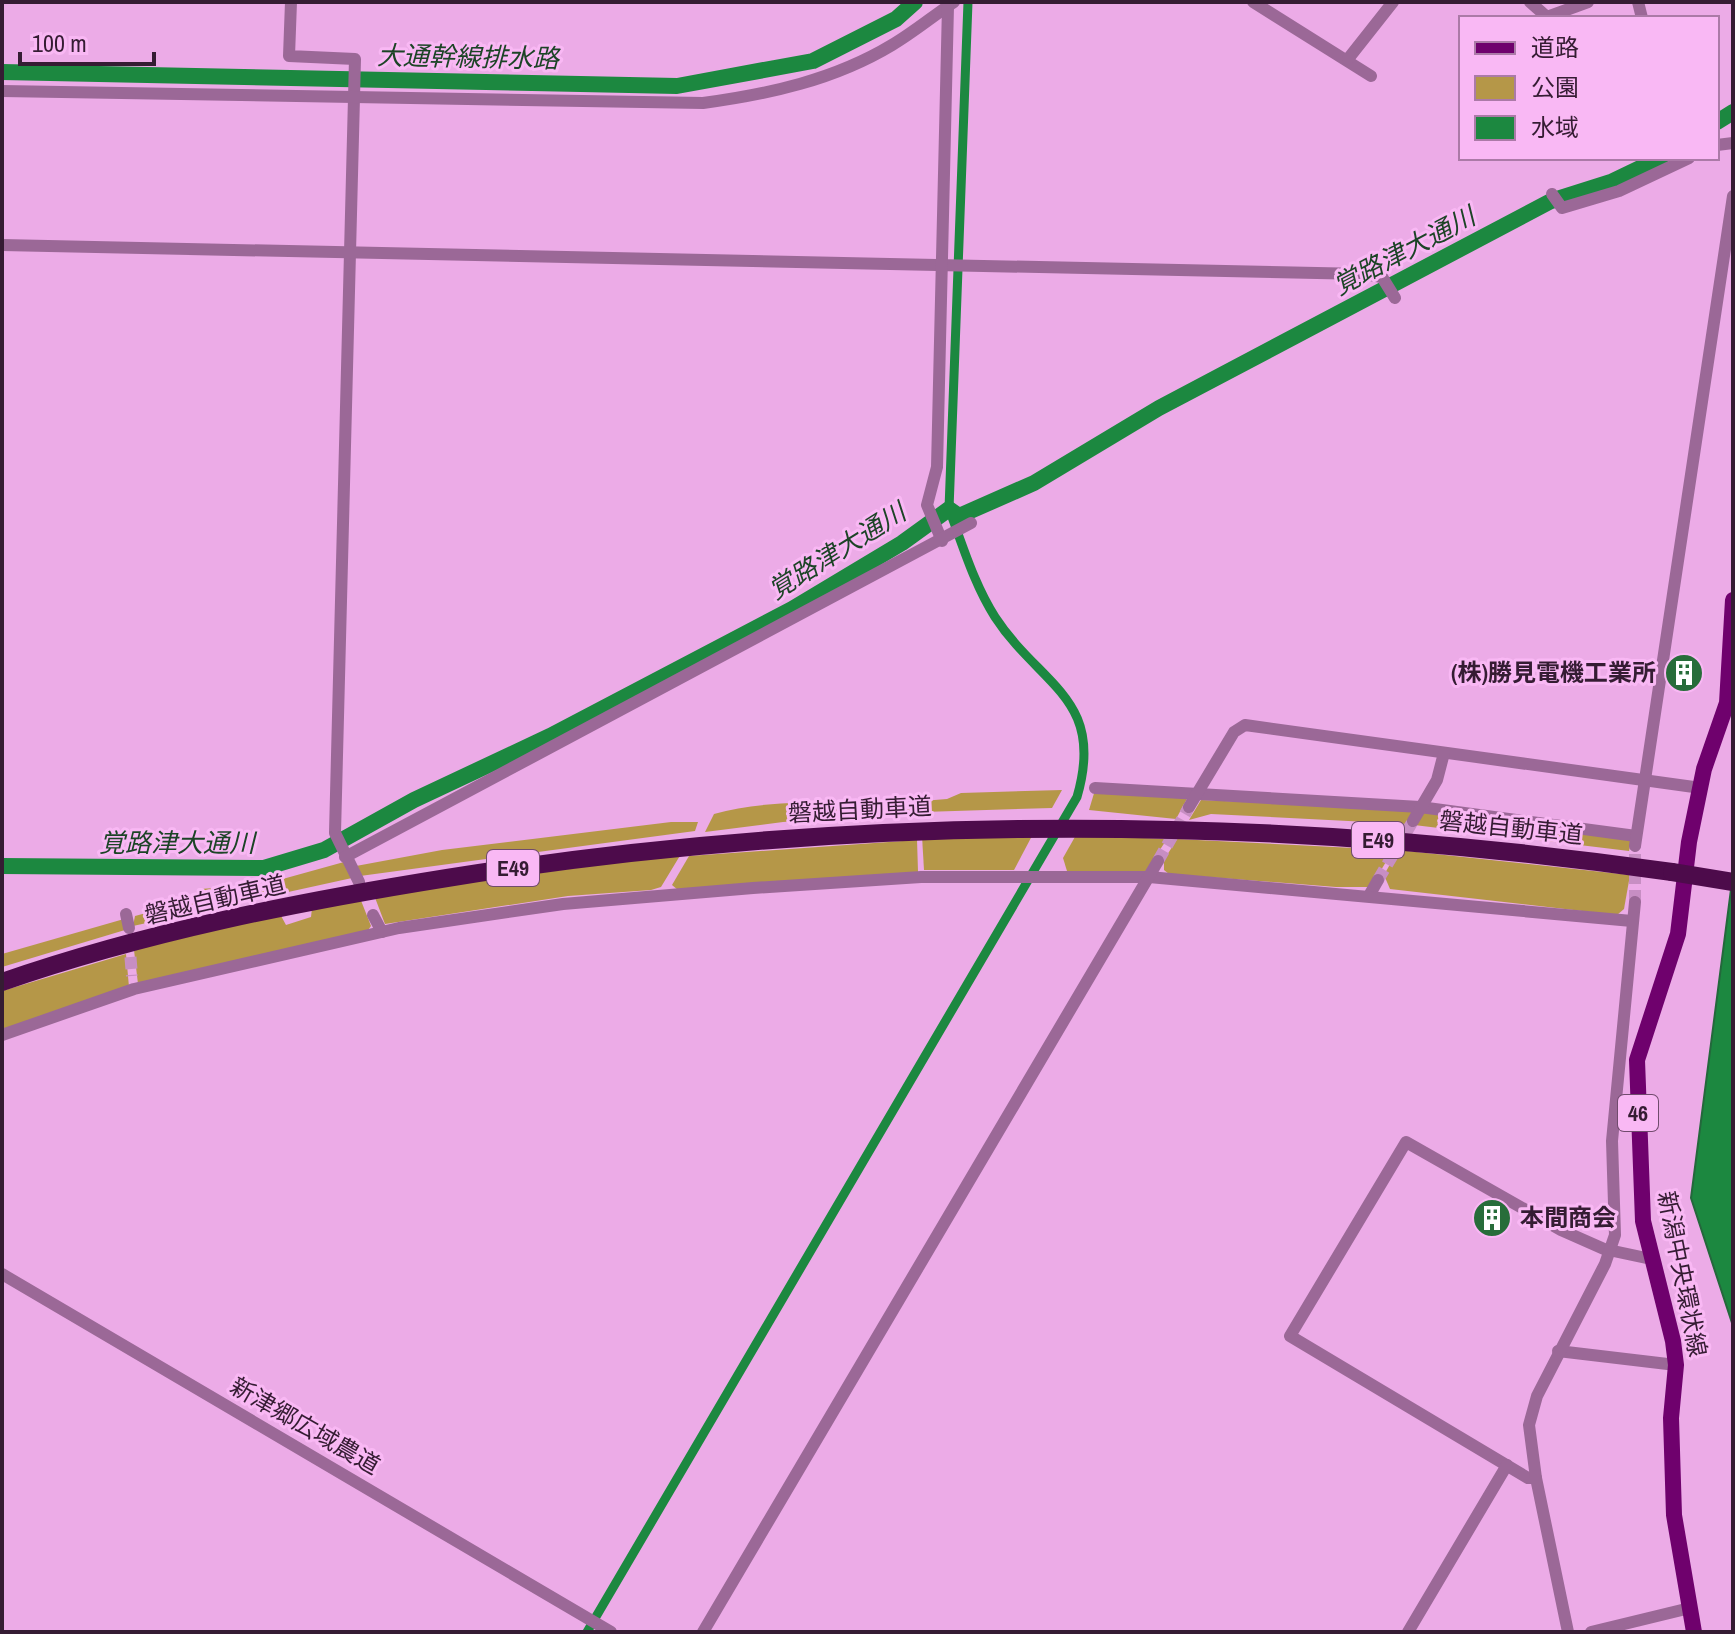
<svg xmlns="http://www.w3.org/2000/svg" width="1735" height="1634" viewBox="0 0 1735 1634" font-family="'Archivo Narrow','Noto Sans JP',sans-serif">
  <rect width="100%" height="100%" fill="#ecabe7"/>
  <g fill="#b59748">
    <path d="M1062,790l-10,18 -129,4 -1,-11 25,-2 14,-6z"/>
    <path d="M1095,790l94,5 -13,24 -87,-9z"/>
    <path d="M1201,800l216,9 -10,15 -196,-10 -22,6z"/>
    <path d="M916,802l-2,11 -131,9 -78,10 9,-18c60,-17 139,-11 202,-12z"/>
    <path d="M1423,809l209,29 -3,13 -215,-26z"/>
    <path d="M671,822h27l-3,9 -335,45 -4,-10 86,-16z"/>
    <path d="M1033,834l-19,36h-90l-2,-34z"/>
    <path d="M1076,835l91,4 -23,35 -77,-3 -4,-13z"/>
    <path d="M1177,839l216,11 -22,37h-35l-167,-13 -5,-4v-10z"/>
    <path d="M917,840l1,32 -240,18 -6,-5 17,-29z"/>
    <path d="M1398,850l232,25 -6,34 -7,6 -227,-26 -6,-14z"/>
    <path d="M681,854l-20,33 -10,3 -83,6 -183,28 -11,-29z"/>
    <path d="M344,862l8,16 -219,48 2,-10 52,-14 13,-13 61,-4z"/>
    <path d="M360,898l11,28 -3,4 -230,54 -4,-34 146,-36 6,11 25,-8 1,-9z"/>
    <path d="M124,919l1,11 -123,37v-13z"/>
    <path d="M126,954l3,33 -127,43v-39z"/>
  </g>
  <path fill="#1c8840" stroke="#24683c" stroke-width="2" d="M1733,874v452l-42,-128z"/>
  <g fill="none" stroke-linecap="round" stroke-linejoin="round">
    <path stroke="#1c8840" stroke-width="9" d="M587,1632l490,-835c29,-99 -37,-111 -82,-180 -21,-33 -32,-71 -46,-108l19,-507"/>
    <g stroke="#1c8840" stroke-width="16">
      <path d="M2,72l675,14 136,-25 83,-42 19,-17"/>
      <path d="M1717,122l16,-10"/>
      <path d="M2,866l262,2 60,-18 90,-50 136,-64 242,-127 110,-66 47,-34 10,7 75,-33 125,-75 392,-207 60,-19 50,-24"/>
    </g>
    <g stroke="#c78ec3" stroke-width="12" stroke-dasharray="12 6" stroke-linecap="butt">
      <path d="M1158,861l31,-54"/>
      <path d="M1378,880l35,-59"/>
      <path d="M1635,902v-56"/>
      <path d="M129,939l3,37"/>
    </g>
    <g stroke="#9b6897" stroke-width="12">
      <path d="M291,2l-2,54 66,3 -20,774 24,49"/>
      <path d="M1253,2l118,74"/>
      <path d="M1530,2l17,15 41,-15"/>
      <path d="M1638,2l4,16"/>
      <path d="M1348,59l45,-57"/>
      <path d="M2,91l701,12c66,-9 131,-23 189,-58 22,-13 41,-29 62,-43"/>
      <path d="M1717,145l16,-2"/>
      <path d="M1552,194l10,14 57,-17 70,-33"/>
      <path d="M2,245l1362,29 18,3 13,21"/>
      <path d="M942,541l-15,-36 10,-38 11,-461"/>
      <path d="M1095,788l325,19 216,29"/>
      <path d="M1189,807l45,-75 11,-7 456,63"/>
      <path d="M1413,821l24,-41 7,-27"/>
      <path d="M1635,846l98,-650"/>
      <path d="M345,857l626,-334"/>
      <path d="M1370,894l8,-14"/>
      <path d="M126,914l3,14"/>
      <path d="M373,915l9,17"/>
      <path d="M2,1035l132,-46 265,-61 164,-24 190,-16 168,-11h228l483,44"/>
      <path d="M2,1274l609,358"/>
      <path d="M1558,1351l118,14"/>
      <path d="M1536,1478h-8l-238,-142 116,-194 155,88 43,19 47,10"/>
      <path d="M703,1632l455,-771"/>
      <path d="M1408,1632l99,-167"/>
      <path d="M1568,1632l-32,-154 -7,-53 8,-29 68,-132 10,-29 -3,-94 23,-239"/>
      <path d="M1591,1632l99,-24"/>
    </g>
    <path stroke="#6f016d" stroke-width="16" d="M1694,1632l-20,-117 -3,-97 5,-53 -3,-24 -30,-120 -6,-161 41,-126 11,-92 15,-73 23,-66 6,-103"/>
    <path stroke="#4d0b4b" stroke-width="18" d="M2,982c144,-50 295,-80 445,-104 406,-65 818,-64 1225,-6"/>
    <path stroke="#4d0b4b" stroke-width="18" d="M1672,872l61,10"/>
  </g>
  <defs>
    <symbol id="building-disc" viewBox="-11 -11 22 22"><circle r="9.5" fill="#276d3a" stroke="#f9b8f4"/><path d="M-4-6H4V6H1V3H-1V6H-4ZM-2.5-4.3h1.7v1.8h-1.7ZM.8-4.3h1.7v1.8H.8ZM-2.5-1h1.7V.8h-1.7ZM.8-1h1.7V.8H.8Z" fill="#fff"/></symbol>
  </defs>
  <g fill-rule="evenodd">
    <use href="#building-disc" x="1662" y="651" width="44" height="44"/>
    <use href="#building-disc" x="1470" y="1196" width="44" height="44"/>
  </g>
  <g text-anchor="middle" stroke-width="6" stroke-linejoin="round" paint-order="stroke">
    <g fill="#f9b8f4" stroke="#704b6d" stroke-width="2">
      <rect x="1352" y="822" width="52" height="36" rx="6"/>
      <rect x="487" y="850" width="52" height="36" rx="6"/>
      <rect x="1618" y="1095" width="40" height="36" rx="6"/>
    </g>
    <g font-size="22" font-weight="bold" fill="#351c33">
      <text x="1378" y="848">E49</text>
      <text x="513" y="876">E49</text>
      <text x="1638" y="1121">46</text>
    </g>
    <g font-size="24" font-weight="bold" fill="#351c33" stroke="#f9b8f4" text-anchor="end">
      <text x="1656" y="681">(株)勝見電機工業所</text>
      <text x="1520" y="1226" text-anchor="start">本間商会</text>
    </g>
    <g font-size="24" fill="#351c33" stroke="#f9b8f4">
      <text transform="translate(860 810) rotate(-3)" y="8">磐越自動車道</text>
      <text transform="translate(1511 828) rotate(6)" y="8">磐越自動車道</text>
      <text transform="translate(215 900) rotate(-13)" y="8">磐越自動車道</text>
      <text transform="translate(1682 1274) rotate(79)" y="8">新潟中央環状線</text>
      <text transform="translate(305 1426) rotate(30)" y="8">新津郷広域農道</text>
    </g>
    <g font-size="26" font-style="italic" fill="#1c4426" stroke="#f9b8f4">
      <text transform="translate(468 57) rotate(1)" y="9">大通幹線排水路</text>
      <text transform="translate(1404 251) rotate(-28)" y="9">覚路津大通川</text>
      <text transform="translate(837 551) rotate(-32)" y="9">覚路津大通川</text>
      <text x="177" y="852">覚路津大通川</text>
    </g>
  </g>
  <rect width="1735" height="1634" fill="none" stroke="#351c33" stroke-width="8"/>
  <rect x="1459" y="16" width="260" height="144" fill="#f9b8f4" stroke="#ab7aa7" stroke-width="2"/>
  <rect x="1475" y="42" width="40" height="12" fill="#6f016d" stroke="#ab7aa7" stroke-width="2"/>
  <text x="1531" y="56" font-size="24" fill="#351c33">道路</text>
  <rect x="1475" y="76" width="40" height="24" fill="#b59748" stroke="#ab7aa7" stroke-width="2"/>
  <text x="1531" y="96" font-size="24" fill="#351c33">公園</text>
  <rect x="1475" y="116" width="40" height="24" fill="#1c8840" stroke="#ab7aa7" stroke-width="2"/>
  <text x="1531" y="136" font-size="24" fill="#351c33">水域</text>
  <path d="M20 52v12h134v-12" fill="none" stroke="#351c33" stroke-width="4"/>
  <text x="32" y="52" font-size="24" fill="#351c33" stroke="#f9b8f4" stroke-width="6" paint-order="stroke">100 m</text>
</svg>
